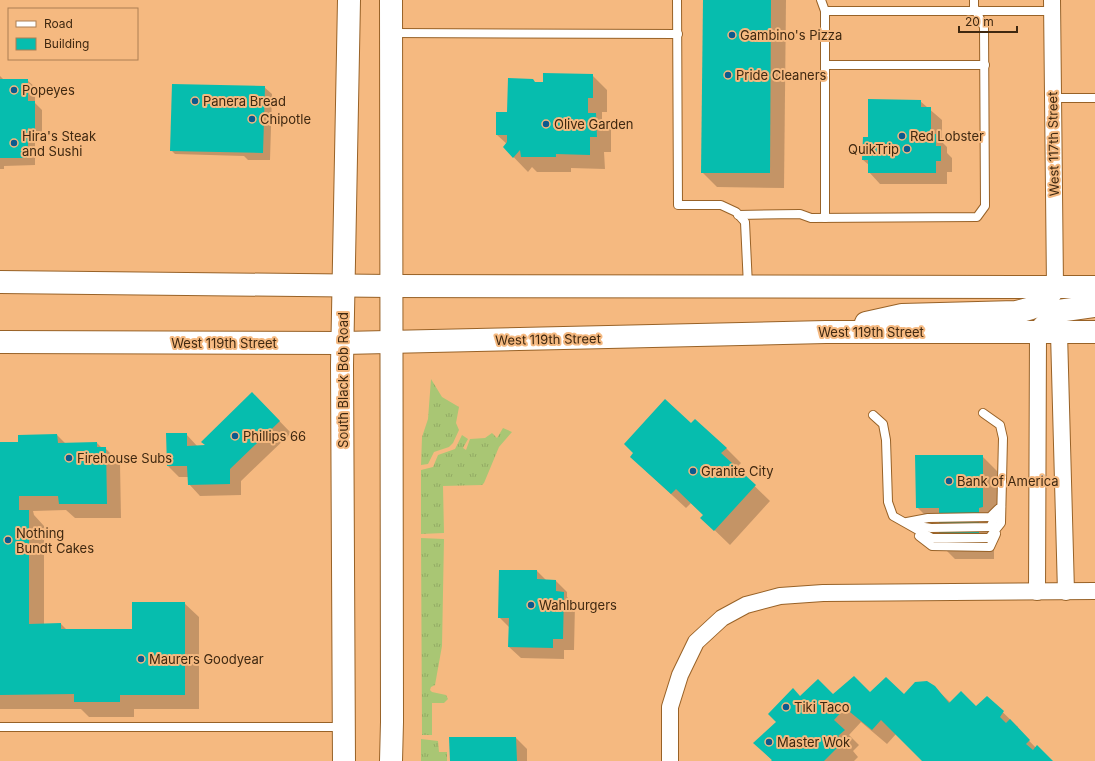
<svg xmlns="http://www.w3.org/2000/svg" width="1095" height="761" viewBox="0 0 1095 761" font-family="Inter,sans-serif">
  <defs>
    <pattern id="grass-tufts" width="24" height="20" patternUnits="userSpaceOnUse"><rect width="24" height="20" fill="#a9c674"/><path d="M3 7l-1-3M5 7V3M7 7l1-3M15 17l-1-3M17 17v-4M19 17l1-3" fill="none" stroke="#92aa63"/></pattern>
  </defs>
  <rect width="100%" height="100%" fill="#f5b980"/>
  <g fill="url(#grass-tufts)">
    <path d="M431,379l11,18 17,10 -3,16 3,7 -6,13 -4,4 -15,5 -6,12 -7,1 1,-28 6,-18z"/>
    <path d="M503,428l9,4 -13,15 -15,36 -2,2 -39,1 1,47 -23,1v-64l12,-3 5,-12 17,-6 7,-14 6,4 -5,9 3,2 4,-11 15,-1 7,-5 5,5z"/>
    <path d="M421,538l23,1 -2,107 -7,39 -4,2 -1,3 2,2 14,3 2,4 -4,4h-12v32h-10z"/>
    <path d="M421,739l17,2 1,11h8v9h-26z"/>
  </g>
  <g fill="#0003">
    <path d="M704,0h82l-2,188 -67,-1 -15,-15z"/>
    <path d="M592,75l15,15v22h-5v9l9,8v23h-7l1,17 -34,-1v4h-34l-5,-5 -4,5 -24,-25 3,-3 -10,-9 11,-22 28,-30z"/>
    <path d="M0,76l4,4h23l8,7v16l7,7v26h-7v29l-31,1v3h-4z"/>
    <path d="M264,87l8,7 -2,66h-22l-4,-4 -69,-2 -4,-4z"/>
    <path d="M920,101l22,19v22l5,5v6l5,5v14h-5v12h-67l-11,-12v-7l-6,-5 6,-22z"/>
    <path d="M264,405l27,28 -50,48v14l-41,1 -11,-12 -1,-7h-9l-11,-11 18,-32 12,13 9,-1z"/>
    <path d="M691,425l35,23 15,15 -5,5 34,33 -40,44 -28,-27 2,-3 -13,-12 -5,5 -40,-37z"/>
    <path d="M57,435l9,9 31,-1 5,5h3l15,15 1,55h-46l-9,-8 -33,1 1,4 10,11v99l17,-1 6,6h66l51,-27 15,14v92h-65v8h-45l-8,-8h-81v-266h19z"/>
    <path d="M982,456l15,15v51h-3v37h-39l-15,-15v-22h-8l-15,-15z"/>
    <path d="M500,571h37l9,9 10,1 11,11v5l8,7 -1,46h-10v9l-43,-1 -12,-11 1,-19 -11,-11z"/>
    <path d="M934,687l17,16 25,4 11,-10 31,30 -1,1 19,20 16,13h-128l-28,-27 -9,10 -26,-22 -12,13 10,10 -6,6 5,6 -4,4h-81l-18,-18 46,-45 69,-5 34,3z"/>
    <path d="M450,738h66l11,11v12h-76z"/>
  </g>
  <g fill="#06bdae">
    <path d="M703,0h68l-1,173h-69z"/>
    <path d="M543,73l50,1v24h-5v15h8l1,24h-7v18l-34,-1v3h-35l-1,-7 -7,8 -10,-11 4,-5v-7h-11v-23h11l1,-34 25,1 2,3h8z"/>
    <path d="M0,79h28v22h7v28l-7,-1v30h-28z"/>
    <path d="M172,84l93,2 -2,67 -93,-2z"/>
    <path d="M868,99l53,1v7h10v27h5v12h5v15h-5v12h-68v-13h-6l1,-23h5z"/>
    <path d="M252,392l28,29 -50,48v15l-42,1 -1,-19h-20l-1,-33h21v13l18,-1 -4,-3z"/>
    <path d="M665,399l26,24 4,-4 32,29 -6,5 35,32 -42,46 -14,-13 3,-3 -27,-26 -5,5 -41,-37 3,-4 -9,-9z"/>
    <path d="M57,434l1,9 39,-1v5h9l1,57h-48l-1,-8h-39v14h10v114l32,-1v6h71v-27h53v93h-65v7h-46v-8l-74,1v-253h18v-7z"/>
    <path d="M915,455h68v52l-4,1v37h-40v-37h-23z"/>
    <path d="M499,570h38v9l19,1v11l8,1 -1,47h-10v9l-45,-1 1,-29h-11z"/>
    <path d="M854,676l16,16 16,-15 18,17 11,-12 12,-1 8,5 14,17 12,-12 15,15 11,-10 17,15 -4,6 6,6 4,-4 20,21 -4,4 7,6 4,-5 16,16h-131l-41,-41 -9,10 -27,-22 -11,12 11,10 -7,6 6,5 -20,20h-53l1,-1 -19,-17 23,-21 -8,-8 25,-26 7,8 18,-17 15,15z"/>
    <path d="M449,737h67l1,24h-67z"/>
  </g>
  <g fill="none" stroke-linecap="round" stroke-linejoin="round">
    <defs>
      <g id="lane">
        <path d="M677,0l1,205h43l15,7 9,10 3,64"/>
        <path d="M821,0l4,11"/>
        <path d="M392,33l286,1"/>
        <path d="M825,65h160"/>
        <path d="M1053,98h42"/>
        <path d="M738,215l62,-1 11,4 166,-1 8,-11 -1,-179 -10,-20v-7"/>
        <path d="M825,218v-207h227"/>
        <path d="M873,415l10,9 3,16 2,62 5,14 39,22h57l12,-15 2,-85 -3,-13 -17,-12"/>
        <path d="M907,522l21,-4 62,-1 8,-8"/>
        <path d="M911,525l20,3 59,-1 11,-20"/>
        <path d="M919,536l13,10 58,1 6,-13"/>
        <path d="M0,727h343"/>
      </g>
      <g id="street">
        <path d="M1052,0l3,287"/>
        <path d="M1059,333l7,259"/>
        <path d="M1037,592l1,-259"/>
        <path d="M670,761v-54l10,-32 16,-33 26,-24 24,-13 34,-9 43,-3 272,-2"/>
      </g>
      <g id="secondary">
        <path d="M344,761l-2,-396 7,-365"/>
        <path d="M391,761l1,-39 -1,-722"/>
      </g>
      <g id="primary">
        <path d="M0,282l390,4 705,1"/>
        <path d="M866,323l36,-8 114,-3c20,-4 27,-7 39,-25"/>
        <path d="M1038,333l20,-22 37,-5"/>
        <path d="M0,342l343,1 483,-11h269"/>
      </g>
    </defs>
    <use href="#lane" stroke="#986227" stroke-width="10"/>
    <use href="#street" stroke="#986227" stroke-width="18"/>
    <use href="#secondary" stroke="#986227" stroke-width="24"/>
    <use href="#primary" stroke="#986227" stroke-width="24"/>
    <use href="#lane" stroke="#fff" stroke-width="8"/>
    <use href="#street" stroke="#fff" stroke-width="16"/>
    <use href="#secondary" stroke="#fff" stroke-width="22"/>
    <use href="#primary" stroke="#fff" stroke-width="22"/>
  </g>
  <g fill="#0c5a8d" stroke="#f5b980" stroke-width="1.5">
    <circle cx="732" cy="35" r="4"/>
    <circle cx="728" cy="75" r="4"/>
    <circle cx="14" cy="90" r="4"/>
    <circle cx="195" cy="101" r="4"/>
    <circle cx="252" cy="119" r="4"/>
    <circle cx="546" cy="124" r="4"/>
    <circle cx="902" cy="136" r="4"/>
    <circle cx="14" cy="143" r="4"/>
    <circle cx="907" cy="149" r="4"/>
    <circle cx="235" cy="436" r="4"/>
    <circle cx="69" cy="458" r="4"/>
    <circle cx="693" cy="471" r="4"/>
    <circle cx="949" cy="481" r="4"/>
    <circle cx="8" cy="540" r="4"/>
    <circle cx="531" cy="605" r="4"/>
    <circle cx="141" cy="659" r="4"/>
    <circle cx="786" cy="707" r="4"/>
    <circle cx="769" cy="742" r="4"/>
  </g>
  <g text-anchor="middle" stroke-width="4" stroke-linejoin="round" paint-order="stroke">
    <g font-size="13" fill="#3f2810" stroke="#f5b980" text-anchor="start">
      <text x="740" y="40">Gambino's Pizza</text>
      <text x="736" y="80">Pride Cleaners</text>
      <text x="22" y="95">Popeyes</text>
      <text x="203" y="106">Panera Bread</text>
      <text x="260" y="124">Chipotle</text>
      <text x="554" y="129">Olive Garden</text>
      <text x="22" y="141">Hira's Steak<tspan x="22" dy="15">and Sushi</tspan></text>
      <text x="910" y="141">Red Lobster</text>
      <text x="899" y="154" text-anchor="end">QuikTrip</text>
      <text x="243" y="441">Phillips 66</text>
      <text x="77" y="463">Firehouse Subs</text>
      <text x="701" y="476">Granite City</text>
      <text x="957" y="486">Bank of America</text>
      <text x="16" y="538">Nothing<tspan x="16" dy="15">Bundt Cakes</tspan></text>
      <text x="539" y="610">Wahlburgers</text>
      <text x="149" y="664">Maurers Goodyear</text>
      <text x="794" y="712">Tiki Taco</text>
      <text x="777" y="747">Master Wok</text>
    </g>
    <g font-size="13" fill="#3f2810" stroke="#f5b980">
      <text transform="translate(1053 144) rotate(-91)" y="5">West 117th Street</text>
      <text x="871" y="337">West 119th Street</text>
      <text transform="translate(548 339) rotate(-1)" y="5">West 119th Street</text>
      <text x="224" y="348">West 119th Street</text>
      <text transform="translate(343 380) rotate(-90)" y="5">South Black Bob Road</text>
    </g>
  </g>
  <rect x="8" y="8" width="130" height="52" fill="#f5b980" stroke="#ac7f53"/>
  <rect x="16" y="21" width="20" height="6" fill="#ffffff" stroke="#ac7f53"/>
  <text x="44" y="28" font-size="12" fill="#3f2810">Road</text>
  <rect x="16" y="38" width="20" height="12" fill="#06bdae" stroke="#ac7f53"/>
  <text x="44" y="48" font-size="12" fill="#3f2810">Building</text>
  <path d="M959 26v6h58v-6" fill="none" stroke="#3f2810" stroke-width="2"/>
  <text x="965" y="26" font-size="12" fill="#3f2810" stroke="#f5b980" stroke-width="3" paint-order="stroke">20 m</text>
</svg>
